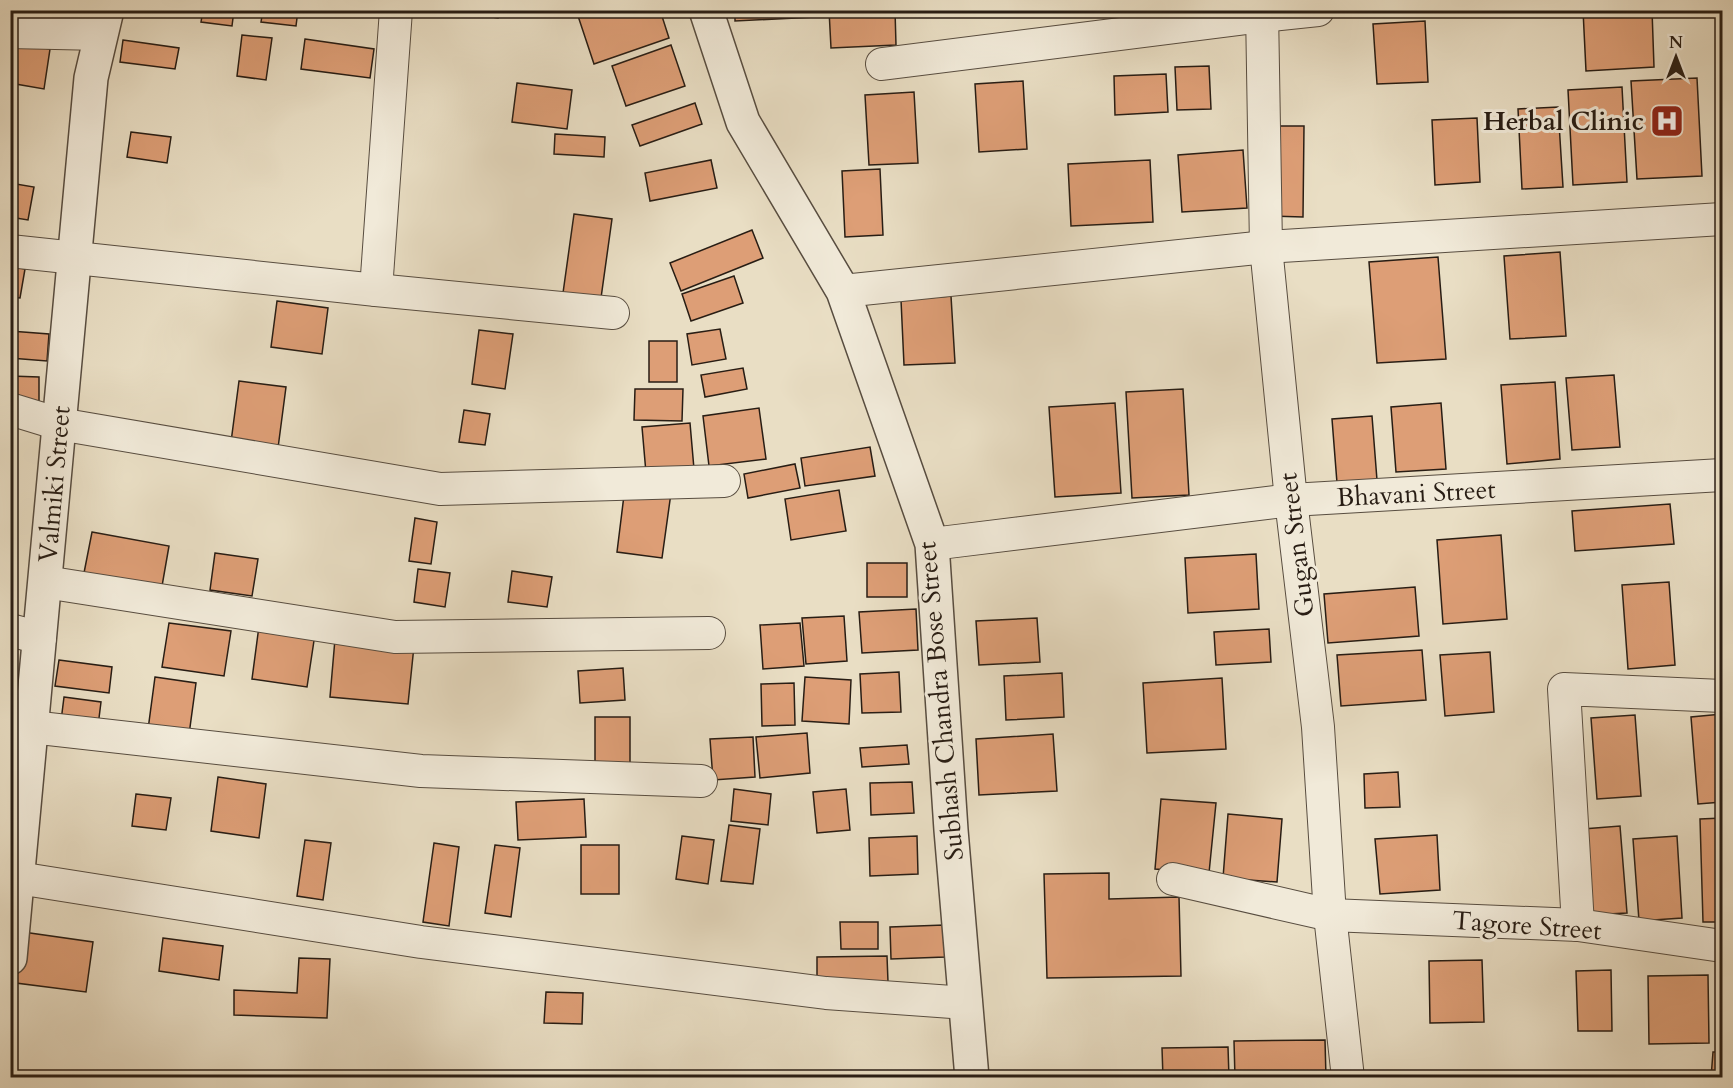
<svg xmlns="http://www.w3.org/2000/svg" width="1733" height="1088" viewBox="0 0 1733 1088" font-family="Cardo,serif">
  <rect width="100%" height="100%" fill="#e9dec4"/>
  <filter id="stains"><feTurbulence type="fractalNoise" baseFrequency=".00333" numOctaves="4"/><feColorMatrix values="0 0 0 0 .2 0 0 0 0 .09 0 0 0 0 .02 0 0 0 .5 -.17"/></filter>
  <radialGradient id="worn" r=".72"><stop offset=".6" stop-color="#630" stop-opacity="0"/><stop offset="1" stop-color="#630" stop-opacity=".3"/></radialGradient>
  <g fill="#dd9e76" stroke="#281d14" stroke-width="1.5">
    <path d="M203,10h31l-2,16 -31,-4z"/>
    <path d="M263,10h35l-2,16 -35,-4z"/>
    <path d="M442,10h57l-1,8z"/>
    <path d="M593,10h67l9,28 -75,26 -16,-48z"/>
    <path d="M735,10h79l1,7 -80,4z"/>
    <path d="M829,10h66l1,35 -65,3z"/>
    <path d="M971,10h59v3l-59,3z"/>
    <path d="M1583,10h69l2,57 -68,4z"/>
    <path d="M1425,21l3,61 -51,2 -4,-60z"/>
    <path d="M242,35l30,3 -6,42 -29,-4z"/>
    <path d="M305,39l69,10 -4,29 -69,-9z"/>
    <path d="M123,40l56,8 -4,21 -55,-7z"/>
    <path d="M10,42l40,7 -6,40 -34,-6z"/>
    <path d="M671,45l14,41 -59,20 -14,-40z"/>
    <path d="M1209,66l2,43 -34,1 -2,-43z"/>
    <path d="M1166,74l2,38 -53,3 -1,-39z"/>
    <path d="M1697,78l5,98 -65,3 -6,-98z"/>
    <path d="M1023,81l4,68 -48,3 -4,-68z"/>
    <path d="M517,83l55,7 -5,39 -55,-7z"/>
    <path d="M1622,87l5,95 -54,3 -5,-95z"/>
    <path d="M914,92l4,71 -49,2 -4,-70z"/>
    <path d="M695,103l7,21 -62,22 -8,-21z"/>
    <path d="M1558,107l5,80 -41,2 -4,-80z"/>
    <path d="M1477,118l3,64 -45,3 -3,-65z"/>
    <path d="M1269,126h35l-1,91 -35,-1z"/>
    <path d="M131,132l40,5 -4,26 -40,-6z"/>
    <path d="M555,134l50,3 -1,20 -50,-3z"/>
    <path d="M1243,150l4,58 -65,4 -4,-57z"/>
    <path d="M711,160l6,28 -67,13 -5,-28z"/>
    <path d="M1150,160l3,62 -82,4 -3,-62z"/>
    <path d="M880,169l3,66 -38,2 -3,-66z"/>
    <path d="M10,183l24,4 -6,33 -18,-3z"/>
    <path d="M574,214l38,5 -11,79 -38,-5z"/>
    <path d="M752,230l11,28 -82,33 -11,-28z"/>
    <path d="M1560,252l6,84 -56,3 -6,-83z"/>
    <path d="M1438,257l8,102 -69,4 -8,-101z"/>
    <path d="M10,266l15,3 -5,29 -10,-1z"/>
    <path d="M734,276l9,27 -52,18 -9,-27z"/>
    <path d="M951,296l4,67 -51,2 -3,-65z"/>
    <path d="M277,301l51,7 -6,46 -51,-7z"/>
    <path d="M720,329l6,30 -34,6 -5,-31z"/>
    <path d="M479,330l34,4 -8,55 -33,-5z"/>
    <path d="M10,331l39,3 -2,27 -37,-3z"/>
    <rect x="649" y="341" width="28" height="41"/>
    <path d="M743,368l4,21 -42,8 -4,-22z"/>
    <path d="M1614,375l6,72 -48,3 -6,-72z"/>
    <path d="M10,376l29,1v30l-29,-1z"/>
    <path d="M239,381l47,6 -8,61 -47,-6z"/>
    <path d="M1555,382l5,77 -53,5 -6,-79z"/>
    <path d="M635,389h48l-1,32 -48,-1z"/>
    <path d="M1183,389l6,106 -57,3 -6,-106z"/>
    <path d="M1115,403l6,90 -66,4 -6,-90z"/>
    <path d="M1441,403l5,66 -50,3 -5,-65z"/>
    <path d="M759,408l7,51 -57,7 -6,-50z"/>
    <path d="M464,410l26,4 -5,31 -26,-3z"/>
    <path d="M1372,416l5,64 -40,3 -5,-64z"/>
    <path d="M690,423l4,46 -48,4 -4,-46z"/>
    <path d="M870,447l5,29 -70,10 -4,-28z"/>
    <path d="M795,464l5,24 -52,10 -4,-24z"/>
    <path d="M625,487l46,6 -9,65 -45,-6z"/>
    <path d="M839,490l7,41 -55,9 -6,-41z"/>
    <path d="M1670,504l4,40 -99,7 -3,-40z"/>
    <path d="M415,518l22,4 -6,42 -22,-3z"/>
    <path d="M92,532l77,14 -8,46 -78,-14z"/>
    <path d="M1501,535l6,84 -64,5 -6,-84z"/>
    <path d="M215,553l43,6 -6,37 -42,-6z"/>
    <path d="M1256,554l3,55 -71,4 -3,-55z"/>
    <rect x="867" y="563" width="40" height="34"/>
    <path d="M418,569l32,4 -5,34 -31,-5z"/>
    <path d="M512,571l40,6 -5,30 -39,-5z"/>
    <path d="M1669,582l6,83 -47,4 -6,-84z"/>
    <path d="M1415,587l4,49 -91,7 -4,-49z"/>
    <path d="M916,609l2,41 -56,3 -3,-41z"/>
    <path d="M844,616l3,45 -41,3 -4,-46z"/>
    <path d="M1037,618l3,44 -61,3 -3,-44z"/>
    <path d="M169,623l62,8 -7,45 -62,-9z"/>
    <path d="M800,623l4,43 -41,3 -3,-44z"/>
    <path d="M259,626l56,8 -8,53 -55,-8z"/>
    <path d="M1269,629l2,33 -55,3 -2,-33z"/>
    <path d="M335,639l79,7 -6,58 -78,-7z"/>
    <path d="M1422,650l4,50 -85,6 -4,-51z"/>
    <path d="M1490,652l4,60 -49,4 -5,-61z"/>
    <path d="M59,660l53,7 -3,26 -54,-7z"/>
    <path d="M623,668l2,32 -45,3 -2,-32z"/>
    <path d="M899,672l2,40 -39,1 -2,-39z"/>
    <path d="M1062,673l2,44 -58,3 -2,-44z"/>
    <path d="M155,677l41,6 -8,59 -41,-5z"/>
    <path d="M805,677l46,3 -2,44 -47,-3z"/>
    <path d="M1222,678l4,71 -79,4 -4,-70z"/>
    <path d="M794,683l1,42 -33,1 -1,-42z"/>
    <path d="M64,697l37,5 -3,24 -37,-5z"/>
    <path d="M1722,714v88l-24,2 -7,-87z"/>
    <path d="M1635,715l6,81 -44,3 -6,-81z"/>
    <rect x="595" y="717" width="35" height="52"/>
    <path d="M807,733l3,40 -50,5 -4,-41z"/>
    <path d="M1053,734l4,57 -78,4 -3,-56z"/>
    <path d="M753,737l2,40 -42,3 -3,-41z"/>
    <path d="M907,745l2,19 -47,3 -2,-19z"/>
    <path d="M1398,772l2,35 -35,1 -1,-34z"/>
    <path d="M218,777l48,7 -7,54 -48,-7z"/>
    <path d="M912,782l2,31 -43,2 -1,-32z"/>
    <path d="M734,789l37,5 -3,31 -37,-4z"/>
    <path d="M846,789l4,41 -33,3 -4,-41z"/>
    <path d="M136,794l35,4 -5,32 -34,-4z"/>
    <path d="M584,799l2,38 -68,3 -2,-38z"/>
    <path d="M1161,799l55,4 -7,70 -54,-4z"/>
    <path d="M1228,814l54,5 -5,63 -54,-4z"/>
    <path d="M1722,818v104h-19l-3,-103z"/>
    <path d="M729,825l31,4 -7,55 -32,-3z"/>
    <path d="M1620,826l7,87 -38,2 -6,-86z"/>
    <path d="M1437,835l3,55 -60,4 -5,-55z"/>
    <path d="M682,836l32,4 -6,44 -32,-5z"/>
    <path d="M917,836l1,38 -48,2 -1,-38z"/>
    <path d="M1677,836l5,82 -43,3 -6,-82z"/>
    <path d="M305,840l26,3 -8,57 -26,-4z"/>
    <path d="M434,843l25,4 -10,79 -26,-4z"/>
    <path d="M495,845l25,3 -9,69 -26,-4z"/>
    <rect x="581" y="845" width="38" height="49"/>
    <path d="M1109,873v26l70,-2 2,79 -134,2 -3,-104z"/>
    <path d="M840,922h38v27h-37z"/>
    <path d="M944,925l1,32 -54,2 -1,-32z"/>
    <path d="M23,932l70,10 -7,50 -70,-9z"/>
    <path d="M163,938l60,8 -4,34 -60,-9z"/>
    <path d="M887,956l1,26 -71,1v-26z"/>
    <path d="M299,958l31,1 -3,59 -93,-3v-25l63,3z"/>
    <path d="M1482,960l2,62 -54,1 -1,-62z"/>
    <path d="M1611,970l1,61h-34l-2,-60z"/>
    <path d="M1708,975l1,68 -60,1 -1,-68z"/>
    <path d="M546,992l37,1 -1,31 -38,-1z"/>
    <path d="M1325,1040l1,38h-91l-1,-37z"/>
    <path d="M1228,1047l1,31h-66l-1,-30z"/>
    <path d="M1713,1052h9v26h-11z"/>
  </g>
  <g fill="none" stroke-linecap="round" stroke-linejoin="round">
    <defs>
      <g id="minor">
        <path d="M1262,10l4,237 25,253 27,227 12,188 18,163"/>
        <path d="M10,32l91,2"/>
        <path d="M882,64l381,-48 55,-6"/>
        <path d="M10,251l366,39 237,23"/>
        <path d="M376,290l20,-280"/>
        <path d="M843,291l423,-44 456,-28"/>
        <path d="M10,409l49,15 381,65 284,-8"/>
        <path d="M932,544l359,-44 431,-25"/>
        <path d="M45,582l350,55 314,-4"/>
        <path d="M10,630l30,8"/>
        <path d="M31,727l390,44 280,10"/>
        <path d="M10,875l8,3 403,64 405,51 140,10"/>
        <path d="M1173,879l157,36 248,10 144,21"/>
        <path d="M1578,925l-14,-236 158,7"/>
      </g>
      <g id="tertiary">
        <path d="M706,10l37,112 100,169 89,253 19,286 21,248"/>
        <path d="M10,958l81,-880 16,-68"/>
      </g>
    </defs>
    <use href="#minor" stroke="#584d40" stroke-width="34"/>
    <use href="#tertiary" stroke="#584d40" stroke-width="36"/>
    <use href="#minor" stroke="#f1ead9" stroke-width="32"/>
    <use href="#tertiary" stroke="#f1ead9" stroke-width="33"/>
  </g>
  <defs>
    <symbol id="hospital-square" viewBox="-11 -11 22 22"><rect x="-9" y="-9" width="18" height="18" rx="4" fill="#8f2418" stroke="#f1ead9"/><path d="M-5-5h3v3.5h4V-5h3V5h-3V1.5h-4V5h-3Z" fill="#fff"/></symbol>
  </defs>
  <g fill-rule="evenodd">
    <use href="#hospital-square" x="1648" y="102" width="38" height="38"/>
  </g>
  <g text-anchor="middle" stroke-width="6" stroke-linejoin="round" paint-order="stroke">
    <g font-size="26" font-weight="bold" fill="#281d14" stroke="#f1ead9" text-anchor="end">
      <text x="1644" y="130">Herbal Clinic</text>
    </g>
    <g font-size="26" fill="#281d14" stroke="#f1ead9">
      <text transform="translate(54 484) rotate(-85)" y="9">Valmiki Street</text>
      <text transform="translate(1416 493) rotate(-3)" y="9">Bhavani Street</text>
      <text transform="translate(1296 545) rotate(-97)" y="9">Gugan Street</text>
      <text transform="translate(940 701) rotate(-95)" y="9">Subhash Chandra Bose Street</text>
      <text transform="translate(1527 925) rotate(4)" y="9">Tagore Street</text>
    </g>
  </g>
  <rect width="1733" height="1088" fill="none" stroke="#e9dec4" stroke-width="36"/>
  <rect x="12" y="12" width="1709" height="1064" fill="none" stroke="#281d14" stroke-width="3"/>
  <rect x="18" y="18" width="1697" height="1052" fill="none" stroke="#281d14" stroke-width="1.5"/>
  <g transform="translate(1676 57)" stroke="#f1ead9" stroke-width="4.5" paint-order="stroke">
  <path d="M0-4.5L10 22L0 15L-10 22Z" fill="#281d14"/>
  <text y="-9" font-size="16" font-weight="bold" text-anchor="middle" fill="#281d14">N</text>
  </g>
  <rect width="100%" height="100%" filter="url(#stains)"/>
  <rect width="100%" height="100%" fill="url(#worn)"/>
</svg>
